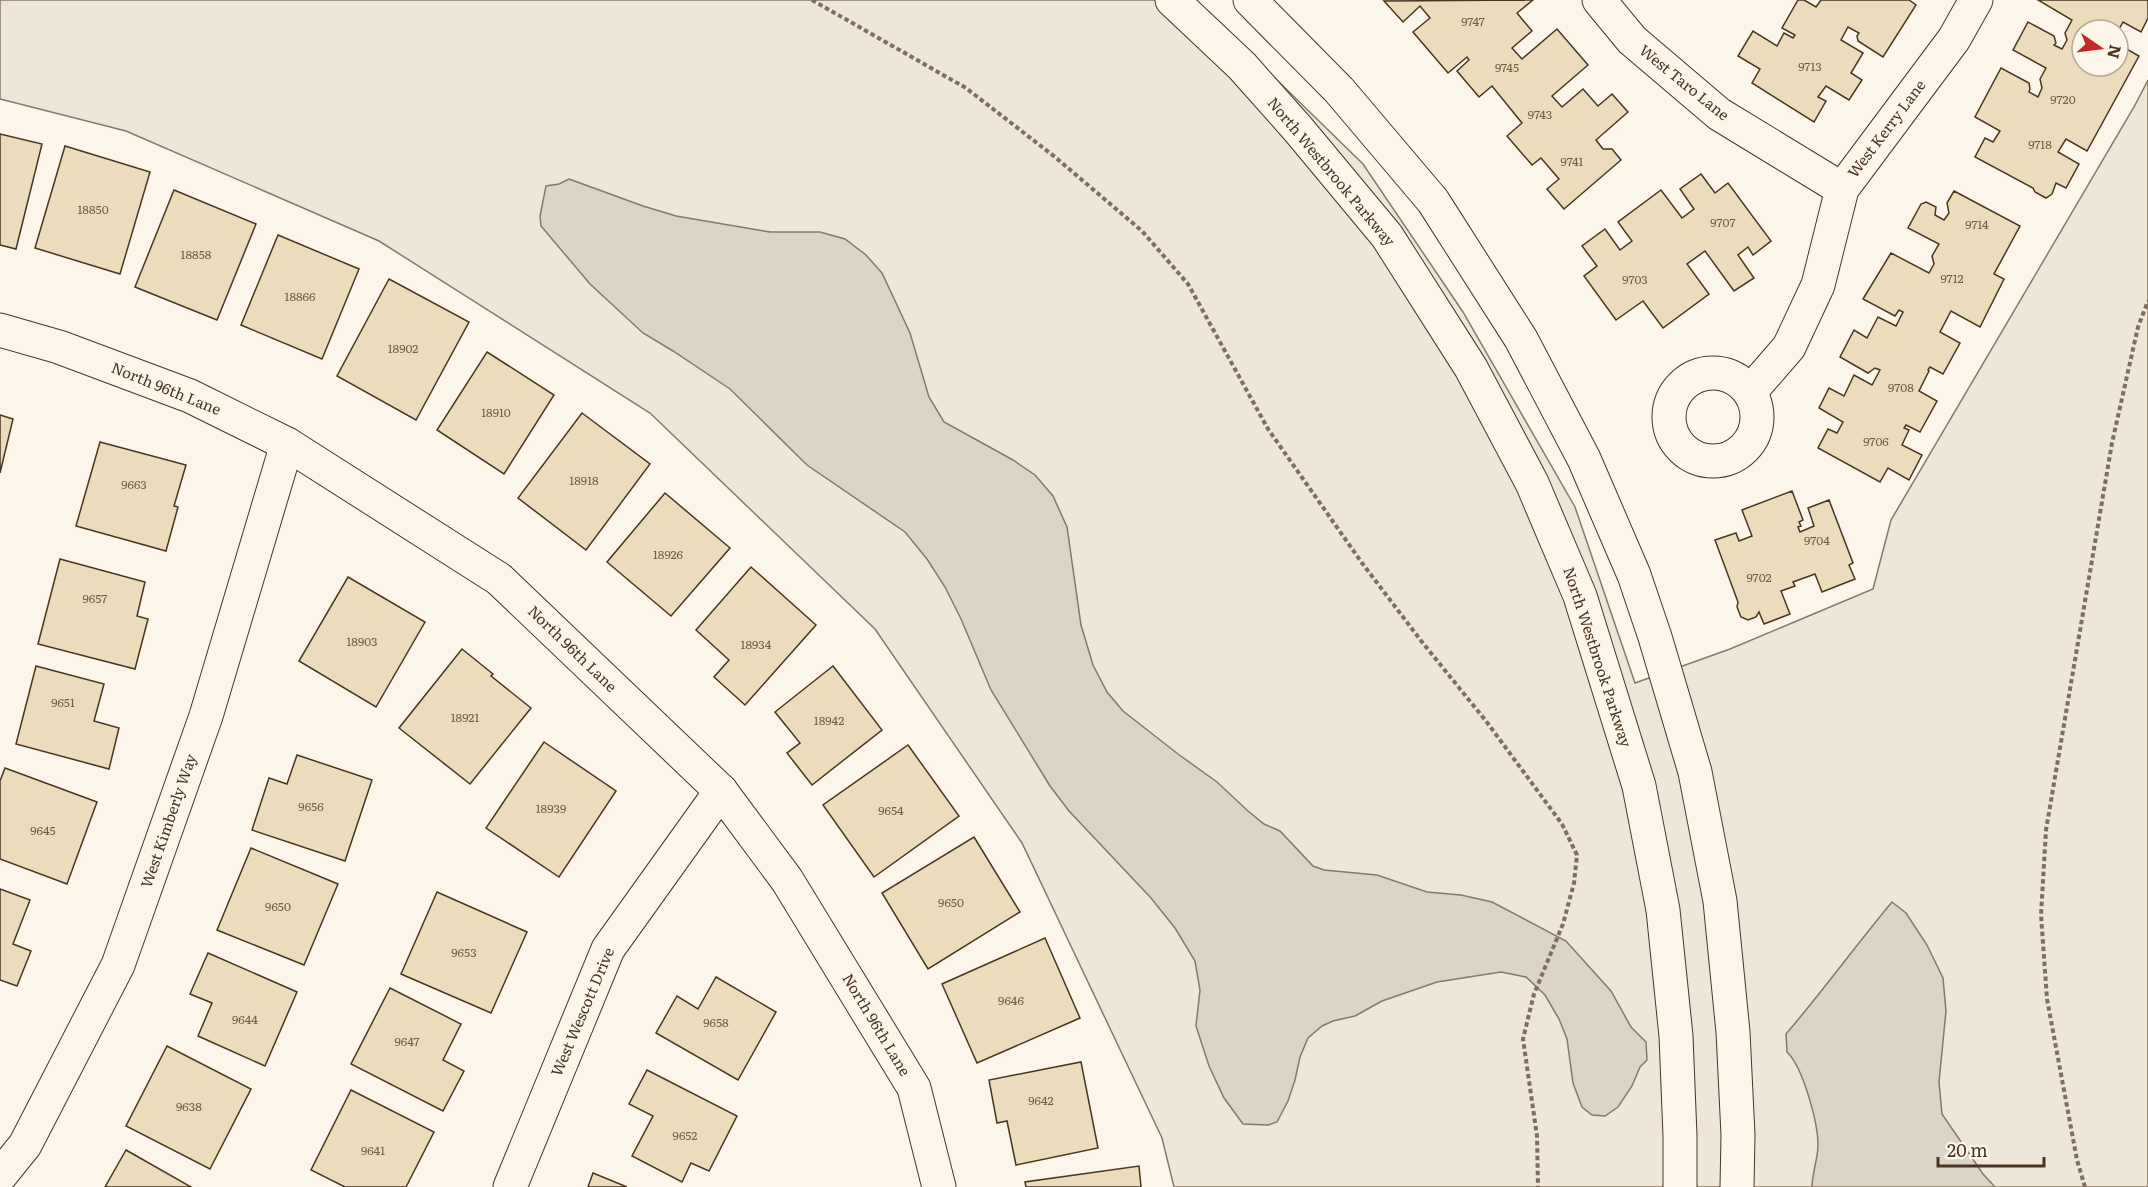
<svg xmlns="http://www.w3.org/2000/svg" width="2148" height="1187" viewBox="0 0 2148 1187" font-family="Literata,serif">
  <rect width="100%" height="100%" fill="#fbf6e9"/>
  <path fill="#ede6d9" stroke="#887966" stroke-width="1.5" d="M0,0h1195l168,164 100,148 112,195 60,176 95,-34 143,-60 18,-69 243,-413 14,-27v1107h-974l-12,-49 -140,-295 -147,-214 -225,-216 -271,-172 -253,-110 -126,-32z"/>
  <g fill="#dcd4c6" stroke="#887966" stroke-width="1.5">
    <path d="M569,179l74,27 33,10 94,16h50l25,7 21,16 16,18 28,60 19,64 15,25 69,38 22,15 18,21 14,31 14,98 12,40 14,27 16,19 55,43 39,28 31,29 16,13 16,7 33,35 11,4 53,5 50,17 34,3 31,7 74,39 45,50 20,36 15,15 1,18 -7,7 -8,19 -14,21 -13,9 -13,-1 -10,-8 -9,-24 -6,-44 -8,-20 -14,-24 -19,-18 -25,-5 -64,10 -55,19 -27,15 -22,5 -11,5 -14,12 -8,19 -5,23 -7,21 -11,21 -9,3 -25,-1 -19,-26 -15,-32 -13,-40 4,-36 -5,-29 -20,-33 -24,-30 -82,-87 -19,-25 -59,-96 -30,-71 -16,-32 -18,-28 -22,-27 -98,-67 -77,-76 -57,-38 -30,-18 -53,-49 -49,-58 -1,-10 6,-30 13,-2z"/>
    <path d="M1892,902l14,11 21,32 16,33 3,33 -7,71 3,32 41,60 12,13h-183c0,-14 6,-28 6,-42 0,-22 -15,-78 -31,-93l-1,-18c37,-43 70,-89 106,-132z"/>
  </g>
  <g fill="#ecdcbc" stroke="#4a3520" stroke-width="1.5">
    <path d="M1533,0l-16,13 15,18 -20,17 10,11 35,-30 31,36 -36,31 10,11 21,-18 15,17 14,-12 16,18 -32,28 7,9h9l9,11 -57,49 -17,-20 12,-10 -18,-21 -9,7 -25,-29 15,-13 -30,-37 -13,11 -22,-26 12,-11 -2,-3 -19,16 -35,-41 17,-14 -10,-12 -17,16 -19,-21z"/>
    <path d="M1798,0h6l12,7 5,-7h88l7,5 -33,52 -25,-16 -1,-5 2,-3 -11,-6 -7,13 22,13 -12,20 11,7 -13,20 -23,-14 -8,11 8,4 -12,21 -62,-39 8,-14 -22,-13 15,-25 24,15 7,-13 9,5 2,-3 -13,-7z"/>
    <path d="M2038,0h110v18l-7,14 -18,-10 -5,9 -36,-1v36h36v-22l21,12 -52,95 -21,-12 -8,13 21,12 -13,24 -10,-5 -4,11 -6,4 -11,-6 -2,-4 -58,-31 10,-19 8,4 7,-11 -25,-14 26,-49 28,15 1,6 -1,3 9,5 4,-9 -2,-9 6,-11 -33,-18 15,-28 26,14 2,7 -2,2 8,4 5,-9 -2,-7 7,-13z"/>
    <path d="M0,134l42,10 -26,105 -16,-4z"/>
    <path d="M65,146l85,26 -30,102 -85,-26z"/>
    <path d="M1701,174l14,19 13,-10 43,58 -18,14 -5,-8 -10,8 16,23 -20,13 -29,-40 -18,13 22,30 -46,34 -20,-27 -27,19 -32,-44 13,-10 -15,-20 23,-17 15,21 12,-9 -14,-19 43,-32 21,28 12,-9 -14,-20z"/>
    <path d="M174,190l82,34 -39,96 -82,-33z"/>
    <path d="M1954,191l66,35 -26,48 10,5 -24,48 -29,-16 -11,21 20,11 -17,31 -13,-7 -2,3 1,1 -10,20 18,10 -17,31 -14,-7 -2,3 5,2 -7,15 20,10 -13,25 -21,-12 -8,14 -62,-34 10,-19 9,4 6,-11 -24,-14 10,-20 15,8 10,-21 18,10 8,-15 -5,-2 -7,5 -28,-16 14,-27 13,8 11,-21 18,9 7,-14 -4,-2 -4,6 -32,-17 28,-46 38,20 5,-9 -2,-8 7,-12 -31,-16 13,-24 5,-2 10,5 -1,8 9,5 5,-7 -2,-10z"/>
    <path d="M278,235l81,34 -37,90 -81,-34z"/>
    <path d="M389,279l80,43 -53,98 -79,-44z"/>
    <path d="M487,352l67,43 -50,79 -67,-44z"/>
    <path d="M582,413l68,51 -64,86 -68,-52z"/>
    <path d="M0,415l13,4 -13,54z"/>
    <path d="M100,442l86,23 -12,41 4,1 -12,44 -90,-25z"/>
    <path d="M1792,491l11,29 -4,2 2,4 -3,1 2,5 14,-6 -6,-18 21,-8 24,63 -4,2 6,14 -33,13 -7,-18 -22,8 2,4 -14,5 9,23 -26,10 -5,-12 -3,5 -8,3 -7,-3 -4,-10 1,-5 -23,-62 21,-7 3,8 13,-5 -10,-26z"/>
    <path d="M665,493l65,55 -59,68 -64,-54z"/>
    <path d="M60,559l85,23 -8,34 11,3 -13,50 -97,-25z"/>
    <path d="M751,567l65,58 -71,80 -31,-28 15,-17 -33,-30z"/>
    <path d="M348,577l77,45 -49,85 -77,-46z"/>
    <path d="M462,649l31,25 -2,2 40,32 -61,76 -71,-56z"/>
    <path d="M36,666l68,18 -10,37 25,7 -10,41 -93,-25z"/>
    <path d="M833,666l49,64 -70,55 -25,-32 13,-10 -25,-31z"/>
    <path d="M544,742l72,49 -57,86 -73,-49z"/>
    <path d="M908,745l51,71 -85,61 -51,-72z"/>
    <path d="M297,755l75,25 -27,81 -93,-31 17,-52 18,6z"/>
    <path d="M5,768l92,34 -30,82 -67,-25v-78z"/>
    <path d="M974,837l46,75 -92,57 -46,-76z"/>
    <path d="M251,848l87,36 -34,81 -87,-35z"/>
    <path d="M0,889l30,11 -17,44 18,7 -14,35 -17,-6z"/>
    <path d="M437,892l90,40 -36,81 -90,-39z"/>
    <path d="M1045,938l35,80 -103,45 -35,-79z"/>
    <path d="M208,953l89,39 -32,74 -67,-30 14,-33 -22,-9z"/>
    <path d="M716,977l60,35 -38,68 -82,-47 21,-37 21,13z"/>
    <path d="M390,988l71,36 -18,36 21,11 -21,40 -92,-47z"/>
    <path d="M167,1046l84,43 -41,80 -84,-43z"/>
    <path d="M1081,1062l17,86 -82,17 -9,-44 -10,2 -8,-43z"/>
    <path d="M647,1070l90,46 -28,55 -18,-8 -9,19 -50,-26 21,-40 -24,-12z"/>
    <path d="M351,1090l83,42 -28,55h-61l-34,-17z"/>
    <path d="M126,1150l65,37h-86z"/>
    <path d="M1139,1166l2,21h-115l-1,-5z"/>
    <path d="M593,1173l34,14h-39z"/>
  </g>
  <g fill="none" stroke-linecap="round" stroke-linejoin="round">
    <defs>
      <g id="minor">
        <path d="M1172,0l70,66 56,63 89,107 84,132 61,115 48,113 59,190 24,124 13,126 4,100v51"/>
        <path d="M1250,0l89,90 94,111 88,138 63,120 50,116 21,62 40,135 25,129 13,131 5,103 -1,52"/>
        <path d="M1599,0l33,40 87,74 123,75"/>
        <path d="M0,330l59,17 131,49 97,48 212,135 222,212 66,89 127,208 25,99"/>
        <circle cx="1713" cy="417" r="44"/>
        <path d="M1750,392l39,-45 29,-62 24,-96 112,-150 22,-39"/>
        <path d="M0,1176l25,-31 93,-180 88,-249 81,-272"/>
        <path d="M510,1187l98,-238 113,-158"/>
      </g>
    </defs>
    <use href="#minor" stroke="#4a3520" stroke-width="35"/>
    <g stroke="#7f6f5c" stroke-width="4" stroke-dasharray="4.5 3" stroke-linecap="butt">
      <path d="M812,0l154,88 89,69 87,74 46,53 80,145 94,134 60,79 64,79 76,103 15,31 -3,28 -11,41 -29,70 -11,45 14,97 1,51"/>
      <path d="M2085,1187l-8,-27 -30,-161 -6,-84 5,-85 66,-387 26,-116 10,-26"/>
    </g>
    <use href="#minor" stroke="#fbf6e9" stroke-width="33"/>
  </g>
  <g text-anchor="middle" stroke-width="4.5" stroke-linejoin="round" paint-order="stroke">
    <g font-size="12" fill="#725f47">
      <text x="1473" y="26">9747</text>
      <text x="1810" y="71">9713</text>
      <text x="1507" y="72">9745</text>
      <text x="2063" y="104">9720</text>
      <text x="1540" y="119">9743</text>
      <text x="2040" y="149">9718</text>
      <text x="1572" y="166">9741</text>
      <text x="93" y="214">18850</text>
      <text x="1723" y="227">9707</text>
      <text x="1977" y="229">9714</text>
      <text x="196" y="259">18858</text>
      <text x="1952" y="283">9712</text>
      <text x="1635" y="284">9703</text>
      <text x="300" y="301">18866</text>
      <text x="403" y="353">18902</text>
      <text x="1901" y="392">9708</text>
      <text x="496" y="417">18910</text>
      <text x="1876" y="446">9706</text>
      <text x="584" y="485">18918</text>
      <text x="134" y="489">9663</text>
      <text x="1817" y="545">9704</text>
      <text x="668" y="559">18926</text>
      <text x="1759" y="582">9702</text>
      <text x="95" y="603">9657</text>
      <text x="362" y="646">18903</text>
      <text x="756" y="649">18934</text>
      <text x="63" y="707">9651</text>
      <text x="465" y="722">18921</text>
      <text x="829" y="725">18942</text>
      <text x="311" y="811">9656</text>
      <text x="551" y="813">18939</text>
      <text x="891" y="815">9654</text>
      <text x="43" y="835">9645</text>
      <text x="951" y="907">9650</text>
      <text x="278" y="911">9650</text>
      <text x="464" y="957">9653</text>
      <text x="1011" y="1005">9646</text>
      <text x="245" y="1024">9644</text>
      <text x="716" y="1027">9658</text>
      <text x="407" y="1046">9647</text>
      <text x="1041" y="1105">9642</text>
      <text x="189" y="1111">9638</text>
      <text x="685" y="1140">9652</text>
      <text x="373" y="1155">9641</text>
    </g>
    <g font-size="15" fill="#4a3520" stroke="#fbf6e9">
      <text transform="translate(1684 83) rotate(39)" y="5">West Taro Lane</text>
      <text transform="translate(1887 129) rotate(-53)" y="5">West Kerry Lane</text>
      <text transform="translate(1331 172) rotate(50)" y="5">North Westbrook Parkway</text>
      <text transform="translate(166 389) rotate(22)" y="5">North 96th Lane</text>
      <text transform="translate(572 649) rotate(44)" y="5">North 96th Lane</text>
      <text transform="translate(1597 657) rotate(72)" y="5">North Westbrook Parkway</text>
      <text transform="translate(169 821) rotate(-71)" y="5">West Kimberly Way</text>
      <text transform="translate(583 1012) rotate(-67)" y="5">West Wescott Drive</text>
      <text transform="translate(876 1025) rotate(59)" y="5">North 96th Lane</text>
    </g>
  </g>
  <g transform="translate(2100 48) rotate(104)"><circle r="28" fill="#fbf6e9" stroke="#b4a999" stroke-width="1.5"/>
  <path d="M0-4.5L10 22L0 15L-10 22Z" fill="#c62828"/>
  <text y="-9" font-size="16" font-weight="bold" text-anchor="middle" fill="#4a3520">N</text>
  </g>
  <path d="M1938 1157v9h106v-9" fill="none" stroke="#4a3520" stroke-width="3"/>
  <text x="1947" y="1157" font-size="18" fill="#4a3520" stroke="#fbf6e9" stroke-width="4.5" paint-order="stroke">20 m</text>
</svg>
